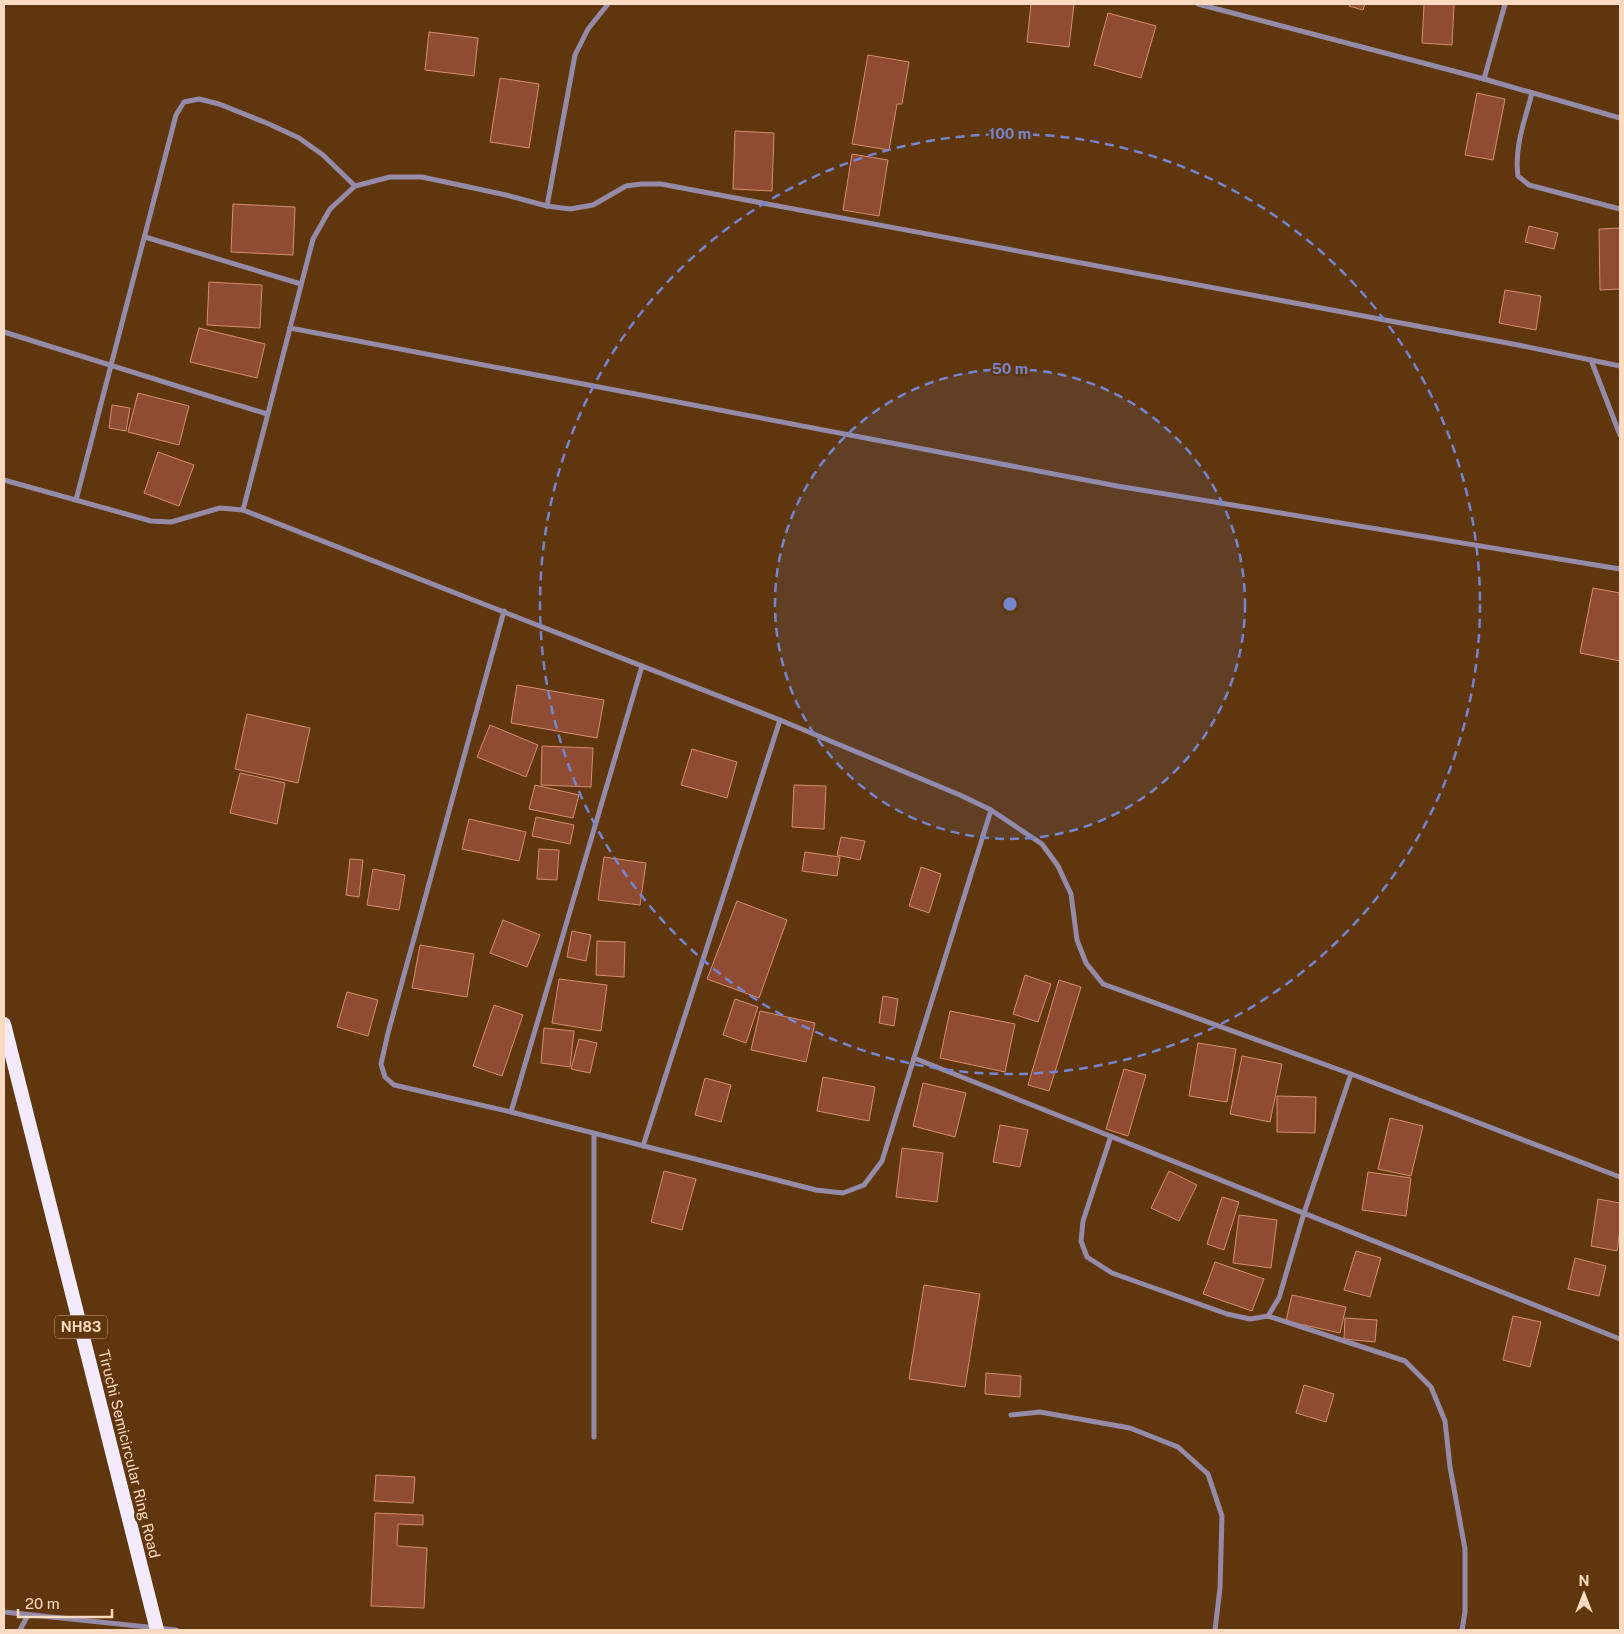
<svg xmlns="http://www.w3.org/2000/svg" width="1624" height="1634" viewBox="0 0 1624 1634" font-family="'Public Sans',sans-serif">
  <rect width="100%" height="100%" fill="#5f360d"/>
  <g fill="#8f4c33" stroke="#d68d72">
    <path d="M1031,4h43l-5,43 -42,-5z"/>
    <path d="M1350,4h15l-2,6 -14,-4z"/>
    <path d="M1424,4h30l-2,41 -30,-2z"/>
    <path d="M1108,13l48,13 -15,52 -47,-13z"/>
    <path d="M429,32l49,6 -4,38 -49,-6z"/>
    <path d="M868,55l41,7 -7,42h-5l-8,46 -37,-6z"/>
    <path d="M500,78l39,6 -10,64 -39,-6z"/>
    <path d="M1477,93l28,6 -12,61 -28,-5z"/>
    <path d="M735,131l39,2 -2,58 -39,-2z"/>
    <path d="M852,154l36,6 -9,56 -36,-6z"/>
    <path d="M233,204l62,3 -2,48 -62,-3z"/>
    <path d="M1529,226l29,7 -4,16 -29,-7z"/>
    <path d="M1620,228v61l-20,1 -1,-61z"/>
    <path d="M209,282l53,3 -2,43 -53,-3z"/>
    <path d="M1505,290l36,6 -5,34 -37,-7z"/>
    <path d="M199,328l66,16 -8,34 -67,-16z"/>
    <path d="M138,393l51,13 -10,39 -51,-13z"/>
    <path d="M112,405l18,3 -4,23 -17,-3z"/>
    <path d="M158,452l36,13 -15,41 -35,-13z"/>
    <path d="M1593,588l27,5v68l-40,-8z"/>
    <path d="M517,685l87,15 -7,38 -86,-15z"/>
    <path d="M247,714l63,14 -12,55 -63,-14z"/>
    <path d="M490,725l48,20 -12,32 -49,-20z"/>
    <path d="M542,746l51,2 -2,39 -50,-2z"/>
    <path d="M692,749l45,13 -10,36 -46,-13z"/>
    <path d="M240,773l45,10 -8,41 -47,-11z"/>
    <path d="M535,785l44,10 -6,23 -44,-9z"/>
    <path d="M794,785l32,1 -2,43 -32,-2z"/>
    <path d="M536,817l38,8 -4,19 -38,-8z"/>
    <path d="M469,819l57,13 -7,29 -57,-12z"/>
    <path d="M841,837l24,4 -5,19 -23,-5z"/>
    <path d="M539,849l20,1 -2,30 -20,-1z"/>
    <path d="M805,852l35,5 -3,19 -35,-5z"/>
    <path d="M604,857l42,6 -6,42 -42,-5z"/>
    <path d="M350,859l13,1 -4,37 -13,-2z"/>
    <path d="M921,867l20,7 -12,39 -20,-7z"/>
    <path d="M373,869l32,6 -6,35 -32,-5z"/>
    <path d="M737,901l50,19 -28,78 -52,-19z"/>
    <path d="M503,920l37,15 -13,32 -37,-14z"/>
    <path d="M572,931l19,4 -5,26 -19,-4z"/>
    <path d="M597,941l28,1 -1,35 -28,-2z"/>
    <path d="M420,945l54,9 -7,43 -55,-9z"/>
    <path d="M1025,975l26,9 -13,38 -25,-8z"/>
    <path d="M559,979l48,6 -6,46 -49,-8z"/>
    <path d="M1059,980l22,7 -32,104 -21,-6z"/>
    <path d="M347,992l31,8 -10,36 -31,-9z"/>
    <path d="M883,996l15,3 -4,27 -15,-3z"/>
    <path d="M735,999l23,8 -12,36 -23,-8z"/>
    <path d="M494,1005l29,10 -21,61 -29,-10z"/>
    <path d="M760,1011l55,12 -9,39 -55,-12z"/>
    <path d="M950,1011l65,13 -10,48 -65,-14z"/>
    <path d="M544,1028l30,3 -4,36 -29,-4z"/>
    <path d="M579,1039l18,4 -7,30 -19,-4z"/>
    <path d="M1198,1043l38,6 -9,53 -38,-6z"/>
    <path d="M1242,1056l40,8 -12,58 -40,-8z"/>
    <path d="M1124,1069l22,6 -18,61 -22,-7z"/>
    <path d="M823,1077l52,10 -6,34 -52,-10z"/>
    <path d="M705,1078l26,7 -10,37 -26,-7z"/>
    <path d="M923,1083l43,10 -11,44 -42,-11z"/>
    <path d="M1277,1096l39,1 -1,36 -38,-1z"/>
    <path d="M1390,1118l33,8 -12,50 -33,-7z"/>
    <path d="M1000,1125l28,5 -8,37 -27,-5z"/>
    <path d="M902,1148l41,5 -6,49 -41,-5z"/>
    <path d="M664,1171l32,8 -14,51 -31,-8z"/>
    <path d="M1169,1171l28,14 -18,36 -28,-13z"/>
    <path d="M1368,1172l43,6 -5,38 -44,-6z"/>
    <path d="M1222,1197l17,5 -15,48 -17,-6z"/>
    <path d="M1598,1199l22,4v26l-3,22 -26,-5z"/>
    <path d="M1239,1215l38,5 -6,48 -38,-5z"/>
    <path d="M1356,1251l25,7 -11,39 -26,-7z"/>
    <path d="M1575,1258l31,8 -7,30 -31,-7z"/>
    <path d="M1215,1262l49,17 -12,32 -49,-17z"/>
    <path d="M924,1285l56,9 -15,93 -56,-8z"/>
    <path d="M1292,1295l54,12 -6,26 -54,-12z"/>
    <path d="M1513,1316l28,6 -11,45 -27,-7z"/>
    <path d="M1345,1318l32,2 -2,22 -31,-3z"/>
    <path d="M986,1373l35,3 -1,21 -35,-3z"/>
    <path d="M1304,1385l30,9 -8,28 -30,-9z"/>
    <path d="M376,1475l39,2 -2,26 -39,-2z"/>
    <path d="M375,1513l48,2v10l-25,-1 -1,22 30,2 -3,60 -53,-2z"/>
  </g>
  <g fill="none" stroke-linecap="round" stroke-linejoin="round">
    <g stroke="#958ba8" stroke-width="5">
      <path d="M1198,4l286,75 136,39"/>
      <path d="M1484,79l21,-75"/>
      <path d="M1532,93c-7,27 -18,54 -14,83l11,9 91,24"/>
      <path d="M547,206l28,-151 13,-26 20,-25"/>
      <path d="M145,237l156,47"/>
      <path d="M290,328l827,158 503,83"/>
      <path d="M4,332l263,82"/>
      <path d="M1591,360l29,75"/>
      <path d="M4,480l147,41 20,1 49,-14 23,2 537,210 180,75 31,15 51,34 16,22 13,28 6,46 9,23 17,21 248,90 269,103"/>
      <path d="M76,500l100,-385 8,-13 15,-3 20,5 50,20 30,14 24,17 32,31"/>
      <path d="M243,510l70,-271 17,-30 25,-23 35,-9h32l84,18 41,11 23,3 23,-4 33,-19 15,-2h20l857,161 102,21"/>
      <path d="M504,611l-116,422 -7,31 4,13 9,8 117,27 305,78 27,3 21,-8 18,-24 109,-351"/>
      <path d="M914,1058l706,281"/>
      <path d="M511,1112l131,-446"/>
      <path d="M594,1134v303"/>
      <path d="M1111,1136l-28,85 -2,20 6,16 25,16 115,41 23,5 18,-3 11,-18 25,-85 47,-139"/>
      <path d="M643,1146l137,-426"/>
      <path d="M1268,1316l137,45 26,26 14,34 5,46 15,82v63l-3,18"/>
      <path d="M1011,1415l29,-3 90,16 48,19 30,27 14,42 -2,72 -5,42"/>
      <path d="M4,1612l172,18"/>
      <path d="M20,1630l8,-15"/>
    </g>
    <path stroke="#f1ebfd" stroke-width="14" d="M4,1024l153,606"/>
  </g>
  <circle cx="1010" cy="604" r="235" fill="#7586cf" fill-opacity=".12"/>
  <g fill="none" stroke="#7586cf" stroke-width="2.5" stroke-dasharray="9 6">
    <circle cx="1010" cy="604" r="235"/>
    <circle cx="1010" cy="604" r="470"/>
  </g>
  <g text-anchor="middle" stroke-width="5" stroke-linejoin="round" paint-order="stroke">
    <rect fill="#5f360d" stroke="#cca98b" stroke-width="1" x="55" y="1315.5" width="52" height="23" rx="4"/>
    <g font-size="14" font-weight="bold" fill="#fadac1">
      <text x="81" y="1332">NH83</text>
    </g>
    <g font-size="15" fill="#fadac1" stroke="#5f360d">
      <text transform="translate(129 1454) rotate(76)" y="5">Tiruchi Semicircular Ring Road</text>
    </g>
  </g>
  <circle cx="1010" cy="604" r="8" fill="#7586cf" stroke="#5f360d" stroke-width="2.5"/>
  <g font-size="15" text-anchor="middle" font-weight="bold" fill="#7586cf" stroke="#5f360d" stroke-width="5" stroke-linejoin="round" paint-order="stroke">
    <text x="1010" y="139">100 m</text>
    <text x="1010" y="374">50 m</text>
  </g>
  <rect width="1624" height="1634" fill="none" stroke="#fadac1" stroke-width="10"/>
  <g transform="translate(1584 1594)" stroke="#5f360d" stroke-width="4" paint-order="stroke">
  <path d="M0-4L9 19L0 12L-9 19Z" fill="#fadac1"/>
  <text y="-8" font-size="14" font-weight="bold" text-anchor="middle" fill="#fadac1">N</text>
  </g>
  <path d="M18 1609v8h94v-8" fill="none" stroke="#fadac1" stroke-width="2.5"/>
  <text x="25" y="1609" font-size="15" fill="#fadac1" stroke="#5f360d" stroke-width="4" paint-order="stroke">20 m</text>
</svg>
